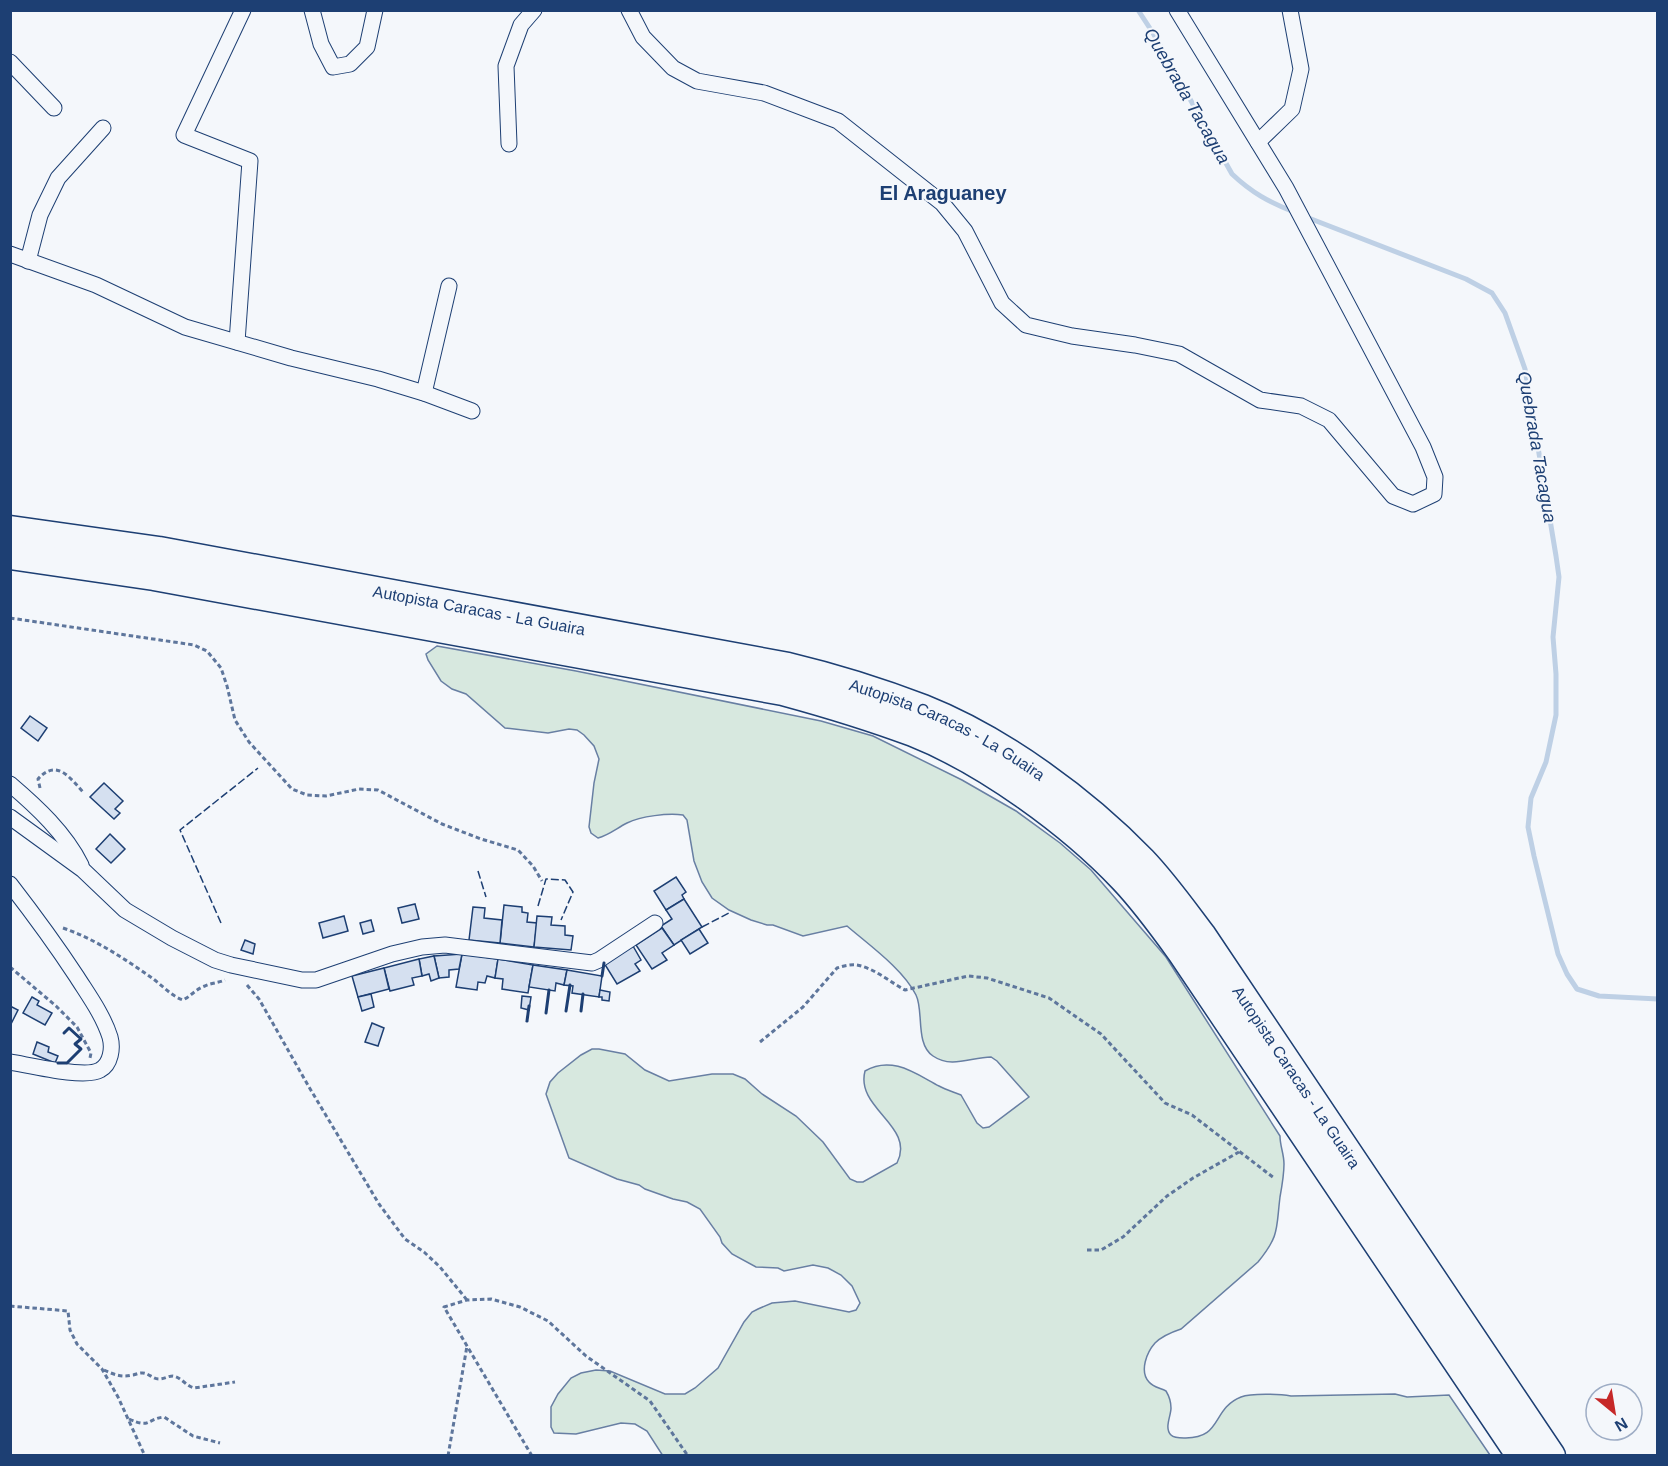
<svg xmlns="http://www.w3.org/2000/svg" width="1668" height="1466" viewBox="0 0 1668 1466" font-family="Arial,sans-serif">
  <rect width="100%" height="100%" fill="#f4f7fb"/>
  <path fill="#d7e8df" stroke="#687fa3" stroke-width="1.5" d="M437,646l139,25 245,50 52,15 89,44 54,31 44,32 31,27 75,87 114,179c0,10 4,18 4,28 0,11 -2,22 -4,33 -4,32 0,38 -22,65l-77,67c-9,3 -19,7 -26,14 -8,9 -16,28 -6,39 4,5 11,6 17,9 3,5 5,10 5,17 0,8 -7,20 0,27 3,3 9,3 13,3 39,1 27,-29 57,-41 10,-4 39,-3 50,-1l104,-2 12,3 42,-2 41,60 -827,1 -16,-25 -12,-7 -14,-1 -45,11 -22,-1 -3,-6v-20l7,-13 13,-16 10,-5 15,-3 14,1 55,23h20l10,-6 23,-20 26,-46 8,-10 6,-3 14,-6 23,-2 54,11 7,-2 4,-7 -8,-17 -11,-11 -13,-7 -15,-3 -29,6 -6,-3 -22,-1 -24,-13 -10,-11 -2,-6 -20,-28 -13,-7 -14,-3 -28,-10 -6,-4 -22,-6 -48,-21 -23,-64 4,-12 8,-9 23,-18 11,-6h7l26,5 20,16 24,11 43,-7h21l12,5 17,15 34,22 27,26 27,37 7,3h6l34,-19c19,-37 -42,-54 -32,-92 27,-16 51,3 74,15 7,4 15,6 22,9l16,28 6,5 6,-1 40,-30 -32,-36 -6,-4c-20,0 -39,12 -58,-1 -18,-12 -9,-45 -17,-61 -13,-26 -47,-50 -69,-69l-44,10 -30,-11h-6l-16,-5 -22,-10 -17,-12 -10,-16 -8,-21 -7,-41 -4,-5c-15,-2 -42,1 -56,8 -10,5 -18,12 -29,15l-7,-5 -2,-6 5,-44 5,-24 -5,-13 -10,-11 -7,-5 -8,-1 -21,4 -43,-5 -39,-34 -14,-5 -11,-8 -13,-21 -2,-6z"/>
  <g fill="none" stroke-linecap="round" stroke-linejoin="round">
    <g stroke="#bed0e5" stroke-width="5">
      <path d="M1138,10l15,23 79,141c20,19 37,28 62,38"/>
      <path d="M1306,217l160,62 26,14 13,20 20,56 31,187 3,21 -6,60 3,37v41l-10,47 -15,36 -3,29 6,29 24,98 9,20 10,15 22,7 59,3"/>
    </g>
  </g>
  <g fill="#d5e0f0" stroke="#1d3f73" stroke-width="1.5">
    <path d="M30,716l17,12 -9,13 -17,-13z"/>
    <path d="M104,783l19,18 -8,8 5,4 -6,6 -24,-22z"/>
    <path d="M110,834l15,15 -14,14 -15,-14z"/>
    <path d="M676,877l10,15 -4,3 2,4 -18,11 -12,-19z"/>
    <path d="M684,899l18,28 -28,18 -13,-19 11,-7 -6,-9z"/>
    <path d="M415,904l4,15 -17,4 -4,-15z"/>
    <path d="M504,905l18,2v5l6,1 -1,9 10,1 -3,24 -34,-4z"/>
    <path d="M473,907l12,1 -1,10 18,2 -2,23 -31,-3z"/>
    <path d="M344,916l4,15 -25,7 -4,-15z"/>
    <path d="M537,916l15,1 -1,8 14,1v9l8,1 -2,14 -37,-3z"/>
    <path d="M371,920l3,11 -11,3 -3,-11z"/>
    <path d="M662,928l12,17 -12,8 5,7 -15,9 -16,-24z"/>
    <path d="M699,929l9,14 -18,11 -9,-14z"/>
    <path d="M245,940l10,4 -2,10 -12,-4z"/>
    <path d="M633,946l8,14 -6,4 5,7 -23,13 -13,-21z"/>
    <path d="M462,954l36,5 -3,19 -8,-2 -2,7 -7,-1 -1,8 -21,-3z"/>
    <path d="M462,954l-3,15 -10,1v7l-10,1 -5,-22z"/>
    <path d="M434,956l5,22 -8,3 -2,-7 -7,2 -3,-17z"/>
    <path d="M419,959l3,17 -10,2 2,7 -24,6 -6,-23z"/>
    <path d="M498,959l35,6 -5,28 -26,-4 1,-10 -8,-1z"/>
    <path d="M533,965l34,5 -3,15 -8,-2 -1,8 -26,-4z"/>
    <path d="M384,968l5,21 -31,8 -6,-21z"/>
    <path d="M567,970l35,6 -3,21 -27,-4 1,-7 -9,-1z"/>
    <path d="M600,990l10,2 -1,9 -7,-1v-3h-3z"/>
    <path d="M371,994l3,13 -12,4 -4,-14z"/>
    <path d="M522,996l9,1 -2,13 -8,-2z"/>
    <path d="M32,997l7,4 -2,4 15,8 -7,12 -22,-12z"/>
    <path d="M10,1006l8,4 -7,14 -1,-1z"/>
    <path d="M372,1023l12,5 -6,18 -13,-4z"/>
    <path d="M37,1042l12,5 -1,5 10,4 -3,7 -22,-9z"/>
  </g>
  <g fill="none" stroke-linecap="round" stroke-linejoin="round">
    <defs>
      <g id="street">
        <path d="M312,10l9,34 12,23 17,-3 17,-17 8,-37"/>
        <path d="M629,10l14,27 30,31 24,13 67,12 74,28 104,82 23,28 37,72 24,22 46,11 63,9 44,9 81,46 41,6 28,14 64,76 20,8 21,-10 1,-17 -12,-30 -137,-259 -109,-178"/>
        <path d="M10,62l44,46"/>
        <path d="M1258,142l34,-33 9,-40 -11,-59"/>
        <path d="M509,144l-3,-78 15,-41 13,-15"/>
        <path d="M10,254l86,31 89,42 106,31 87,21 46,14 48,18"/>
        <path d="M28,261l12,-46 18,-37 45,-50"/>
        <path d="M237,342l13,-181 -66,-26 59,-125"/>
        <path d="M424,393l25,-107"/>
        <path d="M10,784c27,23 55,49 71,81"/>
        <path d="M10,817l73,53 42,40 47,28 43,22 16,5 71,15h14l76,-26 30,-7 23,-2 147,18 7,-3 56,-37"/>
        <path d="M10,884c24,31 46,61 67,93 12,19 26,38 33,60 3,11 1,27 -10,33 -15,9 -71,-5 -90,-8"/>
      </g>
      <g id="highway">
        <path id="s1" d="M10,530l149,21 629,116c46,11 91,25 135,42 78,31 161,92 219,152 22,23 41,50 60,75l349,520"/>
        <path d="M10,555l144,21 629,115c44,12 87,25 130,41 73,29 158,91 211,147 21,22 39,47 57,72l340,505"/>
      </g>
    </defs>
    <use href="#street" stroke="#1d3f73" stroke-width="17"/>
    <use href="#highway" stroke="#1d3f73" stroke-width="31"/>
    <g stroke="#5e769c" stroke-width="3" stroke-dasharray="4.5 3" stroke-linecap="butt">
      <path d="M10,618l184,27 13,6 14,17 6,18 8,34 14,22 43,47 15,6 19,1 33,-7 19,1 64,34 39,15 37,11 15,16 9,15"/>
      <path d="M40,788l-2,-9c19,-21 32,-1 46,14"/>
      <path d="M63,928c32,11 62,31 89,50 10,7 19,18 31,22 8,-4 13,-11 22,-14 6,-3 13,-3 20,-6"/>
      <path d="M10,967l46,39 21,21 14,26 -1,5"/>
      <path d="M247,985l12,14 50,88 70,117 26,35 19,13 16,15 27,33"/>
      <path d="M760,1042l43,-35 34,-39c6,-2 14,-4 20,-3 17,3 33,17 48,25l63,-14 19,2 62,20 52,36 64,69 27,12 82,63"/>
      <path d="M1087,1250h14l22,-13 44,-41 26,-18 46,-26"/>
      <path d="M10,1306l58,5 2,19 7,14 25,25 16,28 27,59"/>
      <path d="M104,1370c9,4 17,8 28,5 3,0 6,-2 9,-2 7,-1 11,6 18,6 5,0 9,-3 14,-3 8,1 13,10 21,12l41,-6"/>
      <path d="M129,1419c22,10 17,0 35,-2l29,19 27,7"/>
      <path d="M448,1456l19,-110"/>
      <path d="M532,1456l-88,-149 23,-7 24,-1 29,8 28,14 38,35 64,45 38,55"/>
    </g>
    <use href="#street" stroke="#f4f7fb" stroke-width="15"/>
    <use href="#highway" stroke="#f4f7fb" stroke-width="28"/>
    <g stroke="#1d3f73" stroke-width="1.5" stroke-dasharray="8 3" stroke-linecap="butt">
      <path d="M478,871l8,26"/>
      <path d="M538,906l8,-27 19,1 8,12 -12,28"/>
      <path d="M221,923l-41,-93 78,-62"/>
      <path d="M702,927l27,-14"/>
    </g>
    <g stroke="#1d3f73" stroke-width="3">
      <path d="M602,976l2,-13"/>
      <path d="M566,1011l4,-26"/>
      <path d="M581,1011l2,-17"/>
      <path d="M546,1013l3,-23"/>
      <path d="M527,1021l2,-15"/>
      <path d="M58,1063h9l14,-14 -6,-5 6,-5 -12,-11 -5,5"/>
    </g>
  </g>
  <g text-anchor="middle" stroke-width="4.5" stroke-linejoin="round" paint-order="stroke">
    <g font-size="16" fill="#1d3f73" stroke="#f4f7fb">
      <text dy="6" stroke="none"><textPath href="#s1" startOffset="476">Autopista Caracas - La Guaira</textPath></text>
      <text dy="6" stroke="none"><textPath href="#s1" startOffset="962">Autopista Caracas - La Guaira</textPath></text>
      <text dy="6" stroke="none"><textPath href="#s1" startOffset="1466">Autopista Caracas - La Guaira</textPath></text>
    </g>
    <g font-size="18" font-style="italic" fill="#1d3f73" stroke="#f4f7fb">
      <text transform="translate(1187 96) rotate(60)" y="6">Quebrada Tacagua</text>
      <text transform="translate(1537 447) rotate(80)" y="6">Quebrada Tacagua</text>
    </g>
    <g font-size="20" font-weight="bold" fill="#1d3f73" stroke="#f4f7fb">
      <text x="943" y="200">El Araguaney</text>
    </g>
  </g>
  <rect width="1668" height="1466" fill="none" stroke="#1d3f73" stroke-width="24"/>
  <g transform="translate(1614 1412) rotate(150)"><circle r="28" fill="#f4f7fb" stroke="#9eadc5" stroke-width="1.5"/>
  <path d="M0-4.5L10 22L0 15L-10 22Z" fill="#c62828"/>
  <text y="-9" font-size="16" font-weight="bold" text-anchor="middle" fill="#1d3f73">N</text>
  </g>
</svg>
